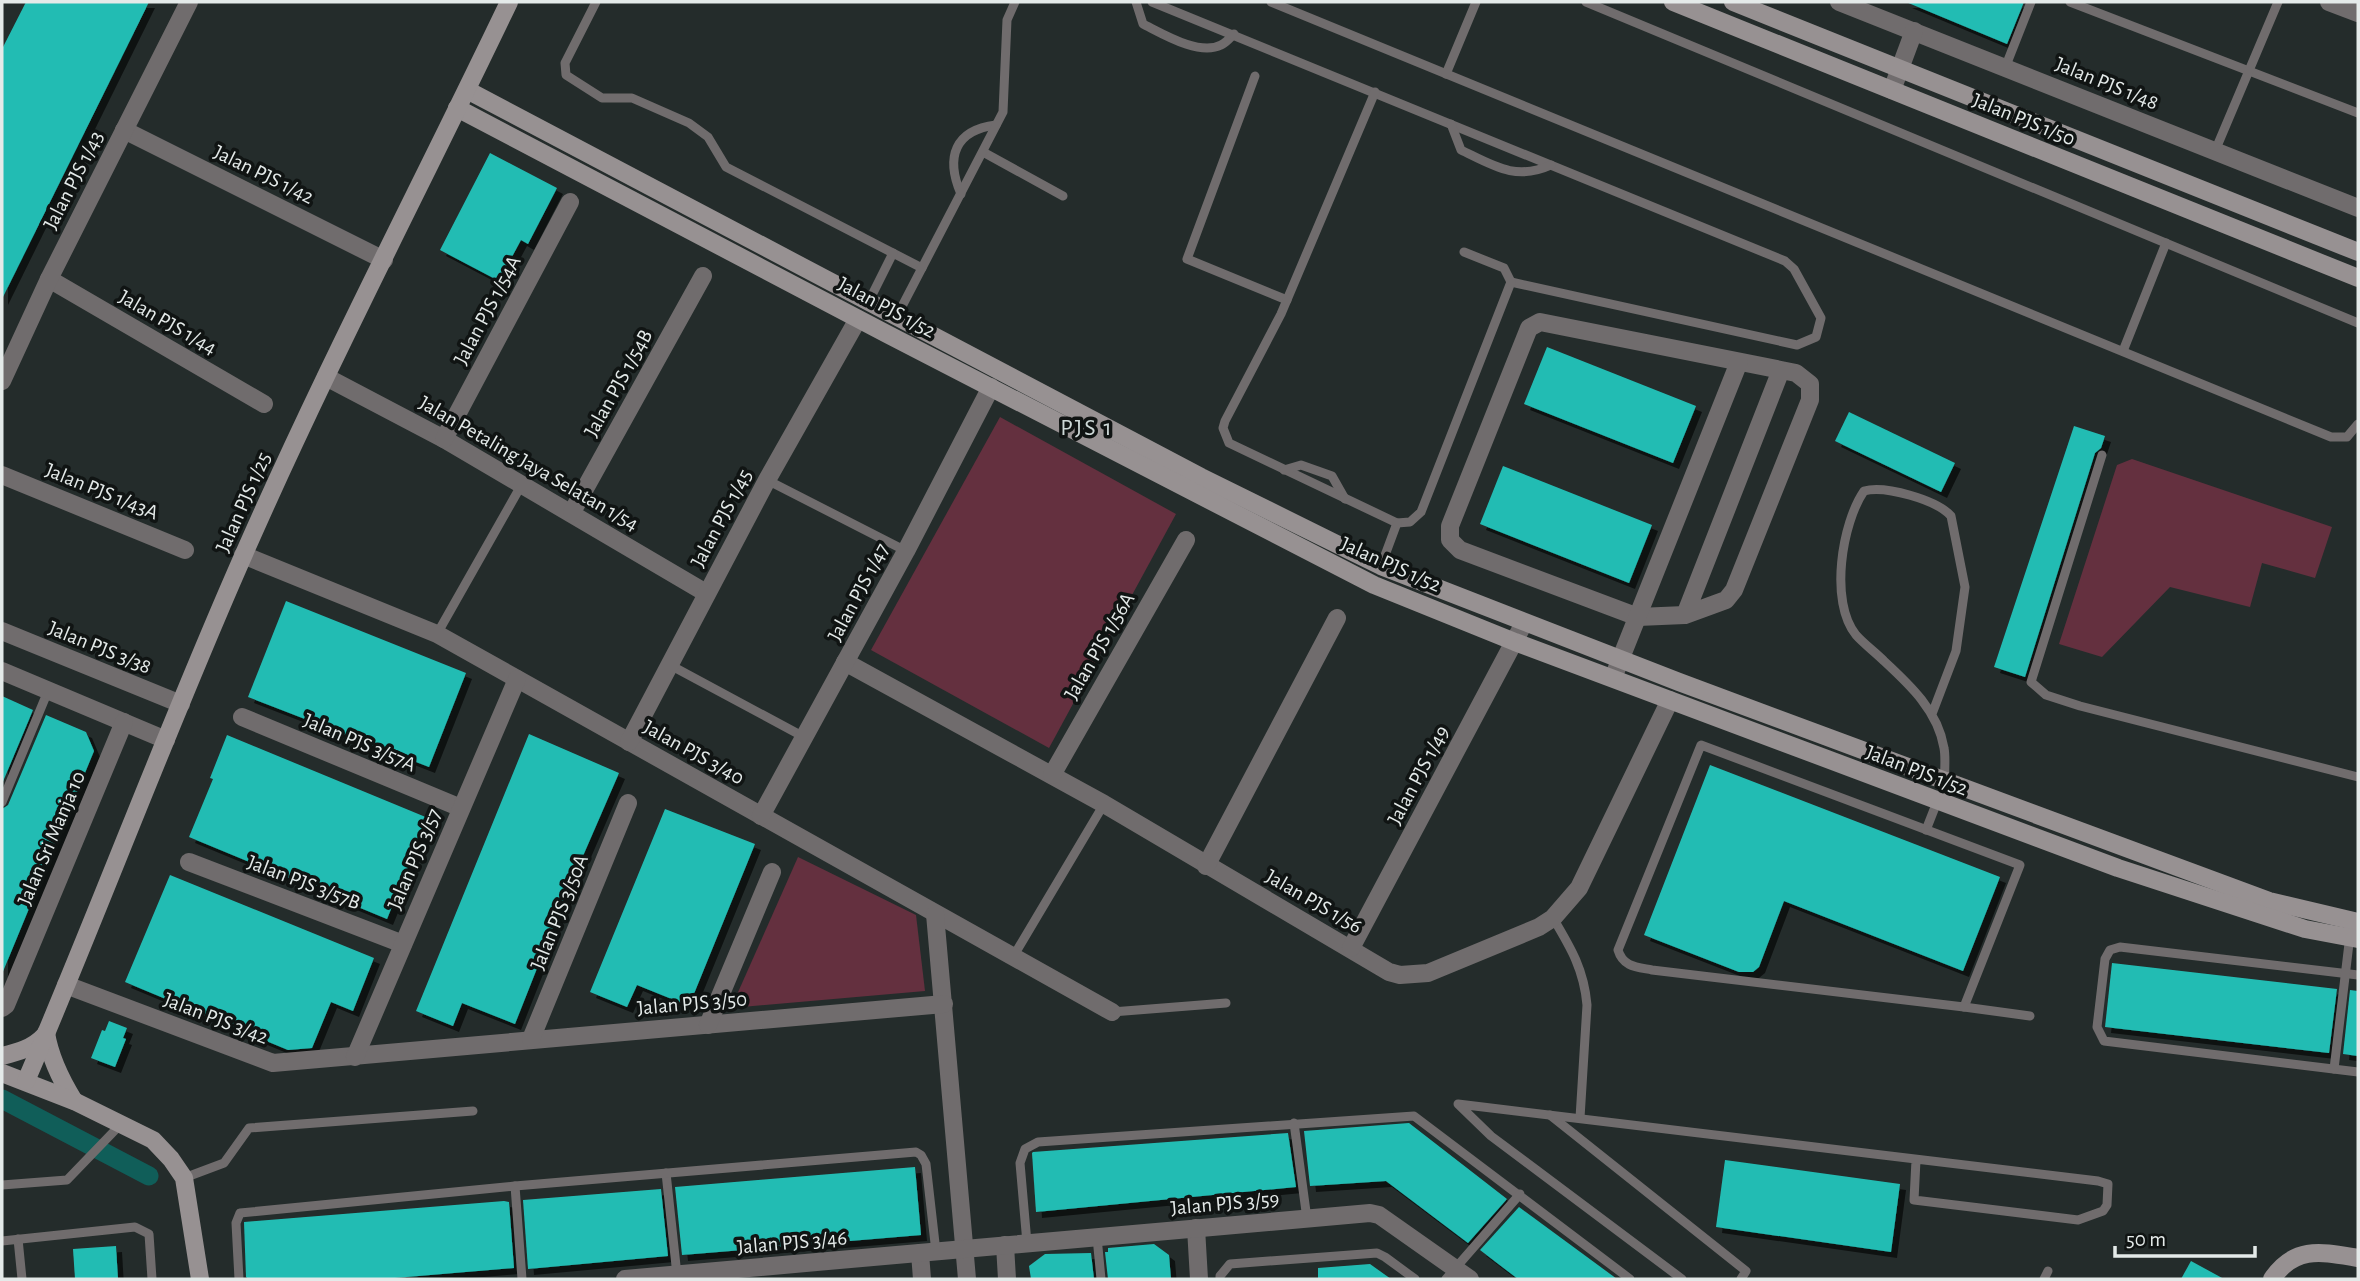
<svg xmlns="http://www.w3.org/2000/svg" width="2360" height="1281" viewBox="0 0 2360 1281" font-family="'Alegreya Sans',sans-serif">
  <defs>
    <filter id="shadow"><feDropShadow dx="6" dy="6" stdDeviation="0" flood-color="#0009"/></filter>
  </defs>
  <rect width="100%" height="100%" fill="#242c2b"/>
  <g fill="#64303f">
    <path d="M1000,417l176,97 -127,234 -178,-98z"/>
    <path d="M2132,459l200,68 -17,51 -53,-15 -12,44 -80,-20 -68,70 -43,-13 58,-179z"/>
    <path d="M798,857l118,58 9,76 -194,17z"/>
  </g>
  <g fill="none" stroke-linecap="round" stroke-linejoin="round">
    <path stroke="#105e59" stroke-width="19" d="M2,1099l147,77"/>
  </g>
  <g fill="#24bcb3" filter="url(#shadow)">
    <path d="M26,2h123l-147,297v-250z"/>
    <path d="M1906,2h118l-17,42z"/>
    <path d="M490,153l67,35 -29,56 -7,-4 -22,41 -59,-31z"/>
    <path d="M1547,347l149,59 -23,57 -149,-59z"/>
    <path d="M1849,412l106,51 -14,29 -106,-51z"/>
    <path d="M2074,426l31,10 -4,12 -6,5 -70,224 -31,-10z"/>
    <path d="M1503,466l149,59 -23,58 -149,-59z"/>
    <path d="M286,601l180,72 -37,94 -181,-70z"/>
    <path d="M2,696l31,14 -31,74z"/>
    <path d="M46,715l40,17 8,19 -92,223v-165l6,-4z"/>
    <path d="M529,734l90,39 -53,122 -51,129 -53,-21 -9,23 -37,-15z"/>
    <path d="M227,735l201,83 -41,101 -198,-82 24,-58 -3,-1z"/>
    <path d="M1710,765l290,112 -37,94 -179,-70 -25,66 -6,5h-14l-95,-37z"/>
    <path d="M665,809l90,35 -66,162 -52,-21 -10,22 -37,-15z"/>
    <path d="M170,875l204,83 -21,53 -22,-9 -19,46 -24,2 -163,-68z"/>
    <path d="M2112,963l225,26 -8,64 -224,-26z"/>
    <path d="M2350,990l8,1v65l-15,-2z"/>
    <path d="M109,1021l18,7 -4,10 3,1 -11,28 -24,-9 11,-28 3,1z"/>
    <path d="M1409,1123l98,76 -39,44 -82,-62 -76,5 -6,-55z"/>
    <path d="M1288,1133l8,54 -260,25 -4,-59 1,-1z"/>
    <path d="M1725,1160l175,24 -9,68 -175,-25z"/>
    <path d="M915,1167l6,68 -239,20 -7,-68z"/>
    <path d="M661,1189l7,67 -140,13 -5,-69z"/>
    <path d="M504,1201l5,1 5,66 -131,11h-135l-2,-2 -2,-55z"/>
    <path d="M1519,1207l98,72h-99l-38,-29z"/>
    <path d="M1154,1244l15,11 2,24h-63l-3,-27h3v-4z"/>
    <path d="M116,1246l2,33h-43l-2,-30z"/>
    <path d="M1091,1253l3,26h-63l-2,-13 16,-12z"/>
    <path d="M2191,1261l33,18h-43z"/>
    <path d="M1370,1264l21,15h-73v-11z"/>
  </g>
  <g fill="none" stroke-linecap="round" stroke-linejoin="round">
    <g stroke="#706c6d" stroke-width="9">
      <path d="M596,2l-31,61 1,12 36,23h30l57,25 19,14 18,30 196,101"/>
      <path d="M1136,2l7,22c20,10 56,32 78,21 5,-2 9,-7 13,-11"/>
      <path d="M1152,2l633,259 9,8 27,49 -5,19 -19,8 -286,-63"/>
      <path d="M1271,2l1060,435h16l11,-13"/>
      <path d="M1586,2l772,321"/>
      <path d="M2070,2l288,111"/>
      <path d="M2005,68l26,-66"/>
      <path d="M1446,74l30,-72"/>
      <path d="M1255,76l-68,183 100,41"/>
      <path d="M1375,92l-94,222 -56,107 -2,7 6,15 168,80 13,-1 11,-10 90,-230 -7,-14 -40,-16"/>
      <path d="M1451,124l10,26c33,16 55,31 90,15"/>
      <path d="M2215,151l63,-149"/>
      <path d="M983,152l80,44"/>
      <path d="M961,194c-16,-37 -6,-64 35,-69"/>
      <path d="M869,301l24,-48"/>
      <path d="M897,316l106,-204 4,-92 8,-18"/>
      <path d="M2123,351l43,-108"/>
      <path d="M2102,455l-71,227 15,13 34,11 278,71"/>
      <path d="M1284,470l17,-5 31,11 13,23"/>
      <path d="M767,480l139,71"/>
      <path d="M1381,566l16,-43"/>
      <path d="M437,634l85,-150"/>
      <path d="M670,665l134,72"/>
      <path d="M1932,714l24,-63 9,-64 -14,-71c-14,-16 -66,-31 -87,-25 -22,32 -35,111 -8,144 8,9 19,17 28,26 26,24 54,50 60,87 2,10 0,22 1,32"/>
      <path d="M1701,745l319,120 -56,142 -312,-37c-15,-3 -29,-3 -34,-20z"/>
      <path d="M2,802l46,-111"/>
      <path d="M1926,830l11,-28"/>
      <path d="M1553,918c18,30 31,52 34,87l-7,113"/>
      <path d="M1013,957l91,-153"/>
      <path d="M2358,975l-238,-28 -10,3 -5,9 -8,68 7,14 254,31"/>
      <path d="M1964,1007l66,9"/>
      <path d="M1112,1012l114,-9"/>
      <path d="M2334,1069l16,-134"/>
      <path d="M1550,1115l196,156 -5,8"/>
      <path d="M1294,1123l13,96"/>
      <path d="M666,1173l11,102"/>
      <path d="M184,1178l40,-15 25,-35 224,-17"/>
      <path d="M2,1185l65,-5 54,-56"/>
      <path d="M515,1186l7,93"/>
      <path d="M1097,1237l4,42"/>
      <path d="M18,1239l4,40"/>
      <path d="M2,1241l133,-14 14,7 3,45"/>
      <path d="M1027,1243l-7,-80 5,-14 13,-7 376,-26 216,163"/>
      <path d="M239,1279l-3,-56 4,-10 275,-27 401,-34 5,3 5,9 10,88"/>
      <path d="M1220,1279v-3l10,-12 147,-11 8,4 30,22"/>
      <path d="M1446,1279l74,-85"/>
      <path d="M1682,1279l-191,-143 -33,-32 640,77 10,3 -1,21 -4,6 -25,9 -164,-20 2,-40"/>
      <path d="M2044,1279l4,-8"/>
    </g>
    <g stroke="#706c6d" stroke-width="18">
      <path d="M1839,2l519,206"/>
      <path d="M2329,2l29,11"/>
      <path d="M1892,90l22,-59"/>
      <path d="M124,130l260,130"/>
      <path d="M49,279l215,125"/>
      <path d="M326,377l118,62 262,154"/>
      <path d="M2,381l47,-102 140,-277"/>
      <path d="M444,439l126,-237"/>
      <path d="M2,475l183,75"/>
      <path d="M572,512l131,-236"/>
      <path d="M243,555l194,79 675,378"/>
      <path d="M1685,615l96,-245 -241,-48 -11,6 -79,198v14l10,10 178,67 47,-2 41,-15 8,-10 76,-190v-16l-14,-11 -15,-3"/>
      <path d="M2,631l179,73"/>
      <path d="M845,662l259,142 285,168 11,3 28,-2 111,-46 14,-9 26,-30 91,-188"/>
      <path d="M2,671l164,69"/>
      <path d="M1613,678l126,-316"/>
      <path d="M242,717l219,91"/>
      <path d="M629,742l138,-262 91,-161"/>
      <path d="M1052,775l134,-235"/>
      <path d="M761,816l145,-265 85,-164"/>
      <path d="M189,862l214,82"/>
      <path d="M1206,866l131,-248"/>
      <path d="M935,914l32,365"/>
      <path d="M1351,948l173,-325"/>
      <path d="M66,985l207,78 671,-59"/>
      <path d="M2,1008l4,-3 118,-283"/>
      <path d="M708,1025l64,-153"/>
      <path d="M531,1039l97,-236"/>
      <path d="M355,1057l162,-378"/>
      <path d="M1196,1228l3,51"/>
      <path d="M1005,1245l2,34"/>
      <path d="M920,1253l2,26"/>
      <path d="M625,1279l745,-66 9,2 91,64"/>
    </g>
    <g stroke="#979192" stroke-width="18">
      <path d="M1673,2l685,276"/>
      <path d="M1733,2l625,250"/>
      <path d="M467,90l734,387 180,89 298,116 590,219 89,21"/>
      <path d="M457,108l430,226 487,251 141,57 603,226 187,61 53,10"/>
      <path d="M46,1033c4,25 15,47 28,68"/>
      <path d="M2,1056c16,-4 31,-8 42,-20"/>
      <path d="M2,1073l72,28 79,39 18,19 13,19 16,101"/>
      <path d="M26,1081c75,-175 141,-353 218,-527 82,-187 177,-368 265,-552"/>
      <path d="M2272,1279c23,-34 50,-27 86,-21"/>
    </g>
  </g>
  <g text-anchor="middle" stroke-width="7" stroke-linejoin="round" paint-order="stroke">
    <g font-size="21" fill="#e4eae9" stroke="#101413">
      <text transform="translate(2107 83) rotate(22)" y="7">Jalan PJS 1/48</text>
      <text transform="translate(2024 119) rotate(22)" y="7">Jalan PJS 1/50</text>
      <text transform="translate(264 174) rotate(26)" y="7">Jalan PJS 1/42</text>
      <text transform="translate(73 180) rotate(-63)" y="7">Jalan PJS 1/43</text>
      <text transform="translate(887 307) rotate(28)" y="7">Jalan PJS 1/52</text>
      <text transform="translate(487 310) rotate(-62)" y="7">Jalan PJS 1/54A</text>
      <text transform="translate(168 322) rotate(30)" y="7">Jalan PJS 1/44</text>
      <text transform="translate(618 383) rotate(-61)" y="7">Jalan PJS 1/54B</text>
      <text transform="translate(529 463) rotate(30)" y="7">Jalan Petaling Jaya Selatan 1/54</text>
      <text transform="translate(102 491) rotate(22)" y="7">Jalan PJS 1/43A</text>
      <text transform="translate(243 502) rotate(-66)" y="7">Jalan PJS 1/25</text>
      <text transform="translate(721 518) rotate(-62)" y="7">Jalan PJS 1/45</text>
      <text transform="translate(1391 564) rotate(24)" y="7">Jalan PJS 1/52</text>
      <text transform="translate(858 592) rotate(-62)" y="7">Jalan PJS 1/47</text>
      <text transform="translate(1099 646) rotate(-60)" y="7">Jalan PJS 1/56A</text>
      <text transform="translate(100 647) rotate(22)" y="7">Jalan PJS 3/38</text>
      <text transform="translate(360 742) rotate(23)" y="7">Jalan PJS 3/57A</text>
      <text transform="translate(694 752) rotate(29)" y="7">Jalan PJS 3/40</text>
      <text transform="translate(1917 770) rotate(21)" y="7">Jalan PJS 1/52</text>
      <text transform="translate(1418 775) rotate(-62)" y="7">Jalan PJS 1/49</text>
      <text transform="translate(51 838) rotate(-67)" y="7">Jalan Sri Manja 10</text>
      <text transform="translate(414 859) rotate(-67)" y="7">Jalan PJS 3/57</text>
      <text transform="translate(304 882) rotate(21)" y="7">Jalan PJS 3/57B</text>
      <text transform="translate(1314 901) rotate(30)" y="7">Jalan PJS 1/56</text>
      <text transform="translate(559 912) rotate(-68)" y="7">Jalan PJS 3/50A</text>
      <text transform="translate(692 1003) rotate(-5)" y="7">Jalan PJS 3/50</text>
      <text transform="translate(216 1018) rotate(21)" y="7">Jalan PJS 3/42</text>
      <text transform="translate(1225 1203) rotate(-5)" y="7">Jalan PJS 3/59</text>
      <text transform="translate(792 1242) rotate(-5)" y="7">Jalan PJS 3/46</text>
    </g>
    <g font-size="24" letter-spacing="2" fill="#cdd8d7" stroke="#101413">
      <text x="1087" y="435">PJS 1</text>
    </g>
  </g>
  <rect width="2360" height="1281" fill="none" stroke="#e4eae9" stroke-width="7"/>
  <path d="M2115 1246v10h140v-10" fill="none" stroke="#e4eae9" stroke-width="3.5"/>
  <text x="2126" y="1246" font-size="21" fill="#e4eae9" stroke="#101413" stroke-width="5" paint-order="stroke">50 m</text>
</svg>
